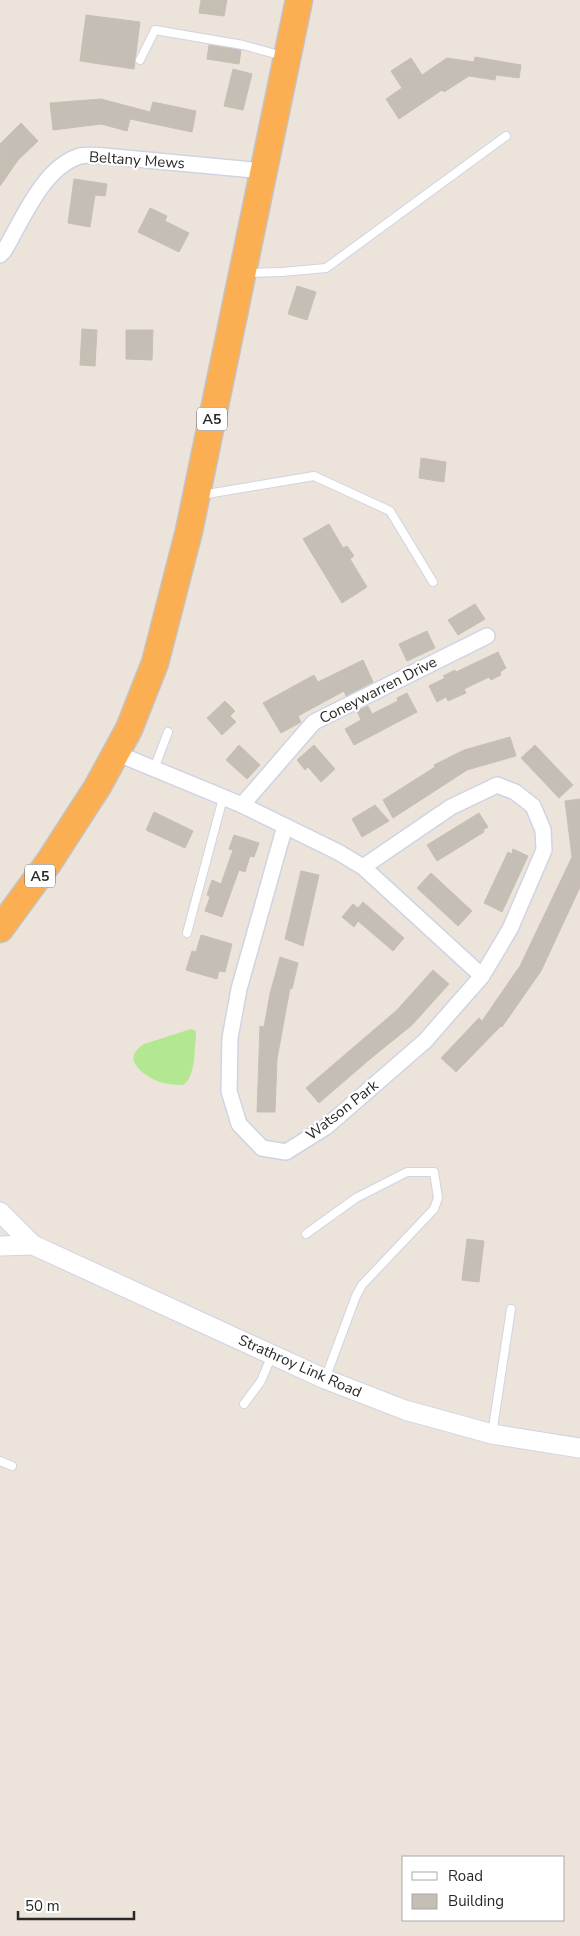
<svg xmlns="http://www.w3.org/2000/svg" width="580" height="1936" viewBox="0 0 580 1936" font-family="'Nunito Sans',sans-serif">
  <rect width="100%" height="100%" fill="#ece3da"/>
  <path fill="#b4e792" d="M191,1029l5,2v5c-2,15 0,40 -13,49 -9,0 -20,-1 -28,-5 -16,-8 -33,-22 -11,-36z"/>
  <g fill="#c4beb5" stroke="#c8bfb3">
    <path d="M201,0h26l-3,16 -25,-3z"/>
    <path d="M86,15l54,7 -6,47 -54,-8z"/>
    <path d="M209,45l32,5 -2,14 -32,-5z"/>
    <path d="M475,57l46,8 -2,13 -23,-3 -1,5 -26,-4 -25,16 -2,-2 -43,29 -13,-20 16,-11 -11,-17 20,-13 11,17 25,-17 27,4z"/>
    <path d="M233,69l19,5 -9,36 -19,-4z"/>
    <path d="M101,99l49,13 3,-10 43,9 -4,21 -62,-13 -3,12 -26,-7 -48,6 -3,-27z"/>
    <path d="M21,123l17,18 -20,19 -18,26v-42z"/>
    <path d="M74,179l33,5 -2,12 -10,-1 -5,32 -22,-4z"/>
    <path d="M150,208l17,8 -2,5 24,12 -10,19 -41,-20z"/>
    <path d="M297,286l19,6 -9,28 -19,-6z"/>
    <path d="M82,329l15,1 -2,36 -15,-1z"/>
    <path d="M126,330h27l-1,30 -26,-1z"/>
    <path d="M421,458l25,4 -2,20 -25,-4z"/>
    <path d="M329,524l14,24 4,-2 7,10 -4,3 17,28 -25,16 -39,-64z"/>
    <path d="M475,604l10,15 -27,16 -10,-15z"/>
    <path d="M427,631l8,17 -28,13 -8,-17z"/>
    <path d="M498,652l8,16 -6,4 1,3 -10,5 -2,-3 -25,12 2,4 -18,8 -2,-4 -9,5 -8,-16 16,-8 -2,-2 12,-6 1,2z"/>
    <path d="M363,660l10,22 -27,14 -2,-5 -46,25 3,6 -20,11 -18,-30 51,-28 4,7z"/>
    <path d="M407,693l10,19 -63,33 -9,-16 16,-9 -4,-9 11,-5 4,8 26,-13 -1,-3z"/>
    <path d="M225,701l10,10 -5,5 6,6 -14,13 -15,-17z"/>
    <path d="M510,737l6,19 -49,14 -74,48 -10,-18 52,-33 -1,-2 30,-15z"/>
    <path d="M239,745l21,20 -13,14 -21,-19z"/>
    <path d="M314,745l21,24 -14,13 -13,-15 -3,3 -8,-10z"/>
    <path d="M535,745l38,40 -14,13 -38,-40z"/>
    <path d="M580,799v88l-39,84 -39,56 -1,-1 -45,46 -15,-14 38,-40 3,3 38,-55 52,-109 -7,-56z"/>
    <path d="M375,805l14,16 -27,16 -10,-18z"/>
    <path d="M154,812l39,19 -8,17 -39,-18z"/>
    <path d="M479,813l9,14 -5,3 1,2 -47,29 -10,-16z"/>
    <path d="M234,835l25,8 -5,14 -4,-1 -5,16 -6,-2 -17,47 -17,-6 5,-14 -3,-2 5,-15 9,4 12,-34 -4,-1z"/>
    <path d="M513,849l15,7 -26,56 -18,-9 24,-51 4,2z"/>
    <path d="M301,871l18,4 -16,71 -18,-7z"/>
    <path d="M431,873l41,38 -14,15 -41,-38z"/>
    <path d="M363,902l41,36 -11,13 -35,-30 -4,6 -12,-10 11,-13 5,4z"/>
    <path d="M201,935l31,9 -7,28 -6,-1 -2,8 -31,-9 6,-19 4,1z"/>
    <path d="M280,957l18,6 -6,26 -2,-1 -13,71 -2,53h-18l3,-86 4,1 6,-33z"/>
    <path d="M433,970l16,14 -37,41 -42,34 -51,44 -13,-15 91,-78z"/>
    <path d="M467,1239l17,2 -5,41 -17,-2z"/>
  </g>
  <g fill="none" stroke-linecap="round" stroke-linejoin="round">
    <defs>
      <g id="service">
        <path d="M140,60l15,-30 88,15 40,11"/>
        <path d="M247,273l35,-1 44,-4 180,-132"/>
        <path d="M201,495l113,-19 76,35 43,71"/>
        <path d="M154,769l14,-37"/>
        <path d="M187,933l36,-135"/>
        <path d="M306,1234l50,-36 51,-26h27l4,26 -4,11 -72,76 -6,11 -31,83"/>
        <path d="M244,1404l17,-23 11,-26"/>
        <path d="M492,1434l19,-125"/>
        <path d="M0,1461l12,5"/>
      </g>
      <g id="minor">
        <path d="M0,255l4,-4c18,-30 39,-84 76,-95 7,-2 16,0 24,0l160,15"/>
        <path d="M116,753l126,52 96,47 25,15 119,109"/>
        <path d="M242,805l72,-83 173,-86"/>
        <path d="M285,826l-46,163 -9,49 -1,53 10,33 23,24 24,4 40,-25 99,-86 57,-65 28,-47 34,-79 -1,-20 -10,-24 -18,-14 -18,-7 -46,22 -88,60"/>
      </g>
      <g id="tertiary">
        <path d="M0,1212l33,33 292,134 80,31 87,24 88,14"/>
        <path d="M0,1246l33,-1"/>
      </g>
      <path id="trunk" d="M0,929l49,-67 49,-76 31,-57 26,-66 34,-132 110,-531"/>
    </defs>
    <use href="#service" stroke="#cfd4e3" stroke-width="10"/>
    <use href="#minor" stroke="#cfd4e3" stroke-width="18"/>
    <use href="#tertiary" stroke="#cfd4e3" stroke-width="21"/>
    <use href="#trunk" stroke="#c3c3c3" stroke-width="29"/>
    <use href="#service" stroke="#fff" stroke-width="8"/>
    <use href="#minor" stroke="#fff" stroke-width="15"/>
    <use href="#tertiary" stroke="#fff" stroke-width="19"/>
    <use href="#trunk" stroke="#fcae52" stroke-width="26"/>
  </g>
  <g text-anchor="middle" stroke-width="4.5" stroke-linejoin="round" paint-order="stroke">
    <g fill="#fff" stroke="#696969" stroke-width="1">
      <rect x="197" y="407.5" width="30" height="23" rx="4"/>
      <rect x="25" y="864.5" width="30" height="23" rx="4"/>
    </g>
    <g font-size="14" font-weight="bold" fill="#292929">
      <text x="212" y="424">A5</text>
      <text x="40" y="881">A5</text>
    </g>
    <g font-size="15" fill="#292929" stroke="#fff">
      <text transform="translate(137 160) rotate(4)" y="5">Beltany Mews</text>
      <text transform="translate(378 690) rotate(-27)" y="5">Coneywarren Drive</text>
      <text transform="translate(342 1110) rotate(-38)" y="5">Watson Park</text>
      <text transform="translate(300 1366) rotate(24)" y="5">Strathroy Link Road</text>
    </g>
  </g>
  <rect x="402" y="1856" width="162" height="65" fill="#ffffff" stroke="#a9a9a9"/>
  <rect x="412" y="1872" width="25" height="8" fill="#ffffff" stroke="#a9a9a9"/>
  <text x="448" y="1881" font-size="15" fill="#292929">Road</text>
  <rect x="412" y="1894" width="25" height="15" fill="#c4beb5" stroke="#a9a9a9"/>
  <text x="448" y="1906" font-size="15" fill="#292929">Building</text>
  <path d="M18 1911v8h116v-8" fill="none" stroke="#292929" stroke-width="2.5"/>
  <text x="25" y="1911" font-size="15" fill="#292929" stroke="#ffffff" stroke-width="4" paint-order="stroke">50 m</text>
</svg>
